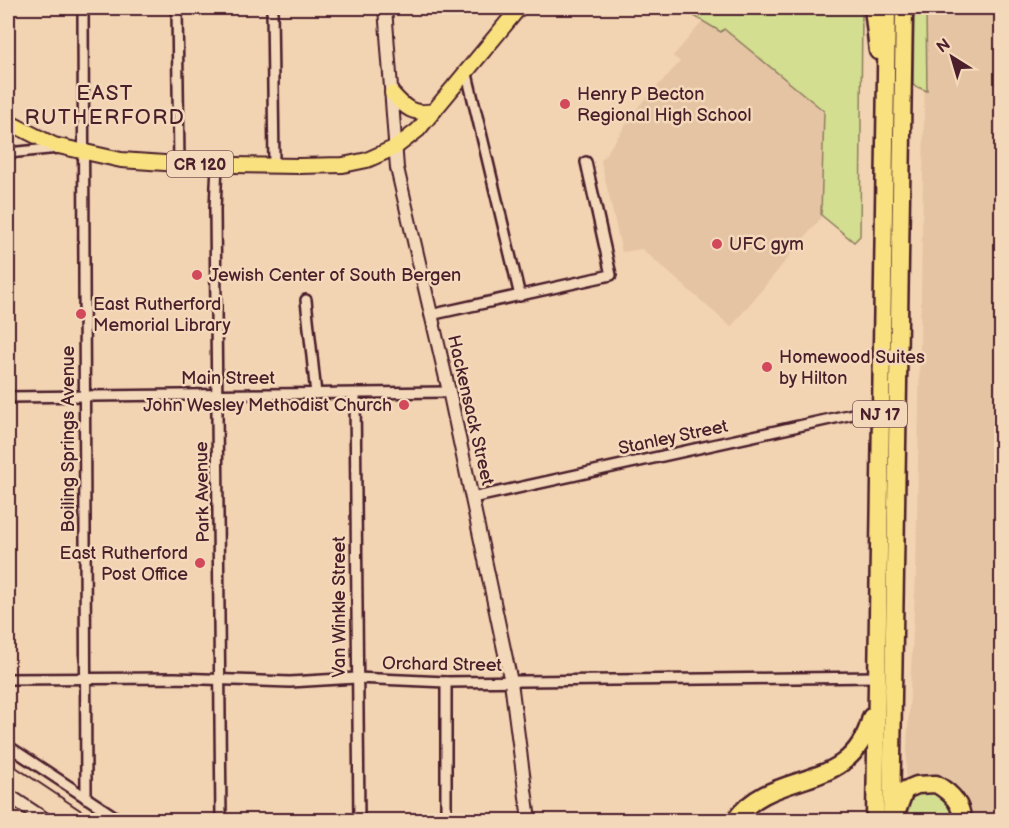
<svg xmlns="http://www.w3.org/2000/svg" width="1009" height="828" viewBox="0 0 1009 828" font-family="'Balsamiq Sans',sans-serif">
  <rect width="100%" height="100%" fill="#f2d3b2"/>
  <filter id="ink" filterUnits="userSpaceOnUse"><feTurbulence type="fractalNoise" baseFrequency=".0167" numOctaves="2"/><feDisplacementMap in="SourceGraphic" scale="12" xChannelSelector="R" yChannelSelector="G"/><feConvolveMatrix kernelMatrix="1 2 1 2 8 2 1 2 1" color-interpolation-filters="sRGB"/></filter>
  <g filter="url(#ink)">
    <g fill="#e5c4a4">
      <path d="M926,8h75v812h-32l-64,-32 11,-215z"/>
      <path d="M704,20l16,12 4,-3 100,82 2,5 -2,91 -4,12 -89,108 -89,-78 -20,3 -21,-91 38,-55 41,-44 -7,-6z"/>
    </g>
    <g fill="#d3de91" stroke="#8e7e5e" stroke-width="1.5">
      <path d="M696,8h166l-2,228 -6,6 -33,-27 3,-104 -100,-82 -3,3 -27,-16z"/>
      <path d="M914,8h12l1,83 -14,-6z"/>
      <path d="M930,791l16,5 11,24h-55c2,-17 11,-28 28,-29z"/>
    </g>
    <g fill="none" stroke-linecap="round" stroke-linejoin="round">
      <defs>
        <g id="street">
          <path d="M83,8l3,790"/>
          <path d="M177,8l2,156"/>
          <path d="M272,8l2,157"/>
          <path d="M466,70l54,226"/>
          <path d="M8,153l51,-5"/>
          <path d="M217,164l-2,45 6,611"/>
          <path d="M306,300l10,94"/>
          <path d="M430,315l181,-40 -25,-113"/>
          <path d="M355,394l4,426"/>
          <path d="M8,397l441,-5"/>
          <path d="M472,498l408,-90"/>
          <path d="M8,679l167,-1 115,4 66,-4 90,4 431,-5"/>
          <path d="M8,746l112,74"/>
          <path d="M446,820v-138"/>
        </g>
        <g id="secondary">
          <path d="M385,8l12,160 54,232 60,282 18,138"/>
          <path d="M8,795l38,25"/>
        </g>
        <g id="primary">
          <path d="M392,93c14,16 21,22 42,18"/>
          <path d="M8,122l46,23 67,15 58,4 120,2 44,-1 24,-5 29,-13 22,-17 101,-122"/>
        </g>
        <g id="highway">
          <path d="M873,8l5,43"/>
          <path d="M896,814l9,-24 12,-5 19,-1c14,8 26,19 26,36"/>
          <path d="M735,820c38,-54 117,-24 136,-103"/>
          <path d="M875,820l12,-812"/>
          <path d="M891,820l13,-812"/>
        </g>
      </defs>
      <use href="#street" stroke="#4a1f2b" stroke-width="14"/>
      <use href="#secondary" stroke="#4a1f2b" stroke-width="16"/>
      <use href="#primary" stroke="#4a1f2b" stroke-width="18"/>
      <use href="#highway" stroke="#4a1f2b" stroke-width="21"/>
      <use href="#street" stroke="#f3d8ba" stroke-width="9"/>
      <use href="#secondary" stroke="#f3d8ba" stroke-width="12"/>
      <use href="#primary" stroke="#fae180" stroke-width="14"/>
      <use href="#highway" stroke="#fae180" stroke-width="16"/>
      <path stroke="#4a1f2b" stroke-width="2" d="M8,762l87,58"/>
    </g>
  </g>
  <g fill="#d1495b" stroke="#f3d8ba" stroke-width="2">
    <circle cx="565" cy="104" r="6"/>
    <circle cx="717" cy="244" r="6"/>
    <circle cx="197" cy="275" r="6"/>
    <circle cx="81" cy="314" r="6"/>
    <circle cx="767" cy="367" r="6"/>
    <circle cx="404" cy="405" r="6"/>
    <circle cx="200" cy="563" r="6"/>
  </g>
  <g text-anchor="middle" stroke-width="5" stroke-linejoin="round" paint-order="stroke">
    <g fill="#f3d8ba" stroke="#7d5656" stroke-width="1.5">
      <rect x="167" y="151" width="66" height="26" rx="4.5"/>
      <rect x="853" y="401" width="54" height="26" rx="4.5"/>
    </g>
    <g font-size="16" font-weight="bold" fill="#4a1f2b">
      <text x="200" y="170">CR 120</text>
      <text x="880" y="420">NJ 17</text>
    </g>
    <g font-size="18" fill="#4a1f2b" stroke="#f3d8ba" text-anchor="start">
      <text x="577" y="100">Henry P Becton<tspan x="577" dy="21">Regional High School</tspan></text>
      <text x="729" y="250">UFC gym</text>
      <text x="209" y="281">Jewish Center of South Bergen</text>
      <text x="93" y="310">East Rutherford<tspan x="93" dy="21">Memorial Library</tspan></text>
      <text x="779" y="363">Homewood Suites<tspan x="779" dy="21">by Hilton</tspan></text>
      <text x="392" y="411" text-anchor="end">John Wesley Methodist Church</text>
      <text x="188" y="559" text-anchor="end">East Rutherford<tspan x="188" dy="21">Post Office</tspan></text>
    </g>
    <g font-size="18" fill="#4a1f2b" stroke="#f3d8ba">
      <text x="228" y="384">Main Street</text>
      <text transform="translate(471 410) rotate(77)" y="6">Hackensack Street</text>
      <text transform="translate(673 437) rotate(-12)" y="6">Stanley Street</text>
      <text transform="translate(68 439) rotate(-90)" y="6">Boiling Springs Avenue</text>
      <text transform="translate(202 492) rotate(-91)" y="6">Park Avenue</text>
      <text transform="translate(339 607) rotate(-90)" y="6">Van Winkle Street</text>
      <text transform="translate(442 664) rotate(1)" y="6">Orchard Street</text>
    </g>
    <g font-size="21" letter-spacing="1.5" fill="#4a1f2b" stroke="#f3d8ba">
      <text x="105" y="100">EAST<tspan x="105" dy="24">RUTHERFORD</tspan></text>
    </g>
  </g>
  <rect width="1009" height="828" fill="none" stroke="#f3d8ba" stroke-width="30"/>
  <rect x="15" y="15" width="979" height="798" fill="none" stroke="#4a1f2b" stroke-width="2" filter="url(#ink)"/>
  <g transform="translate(952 57) rotate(323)" stroke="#f3d8ba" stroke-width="4.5" paint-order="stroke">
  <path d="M0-4.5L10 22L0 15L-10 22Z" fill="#4a1f2b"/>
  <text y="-9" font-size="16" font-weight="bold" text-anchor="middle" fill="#4a1f2b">N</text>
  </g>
</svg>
